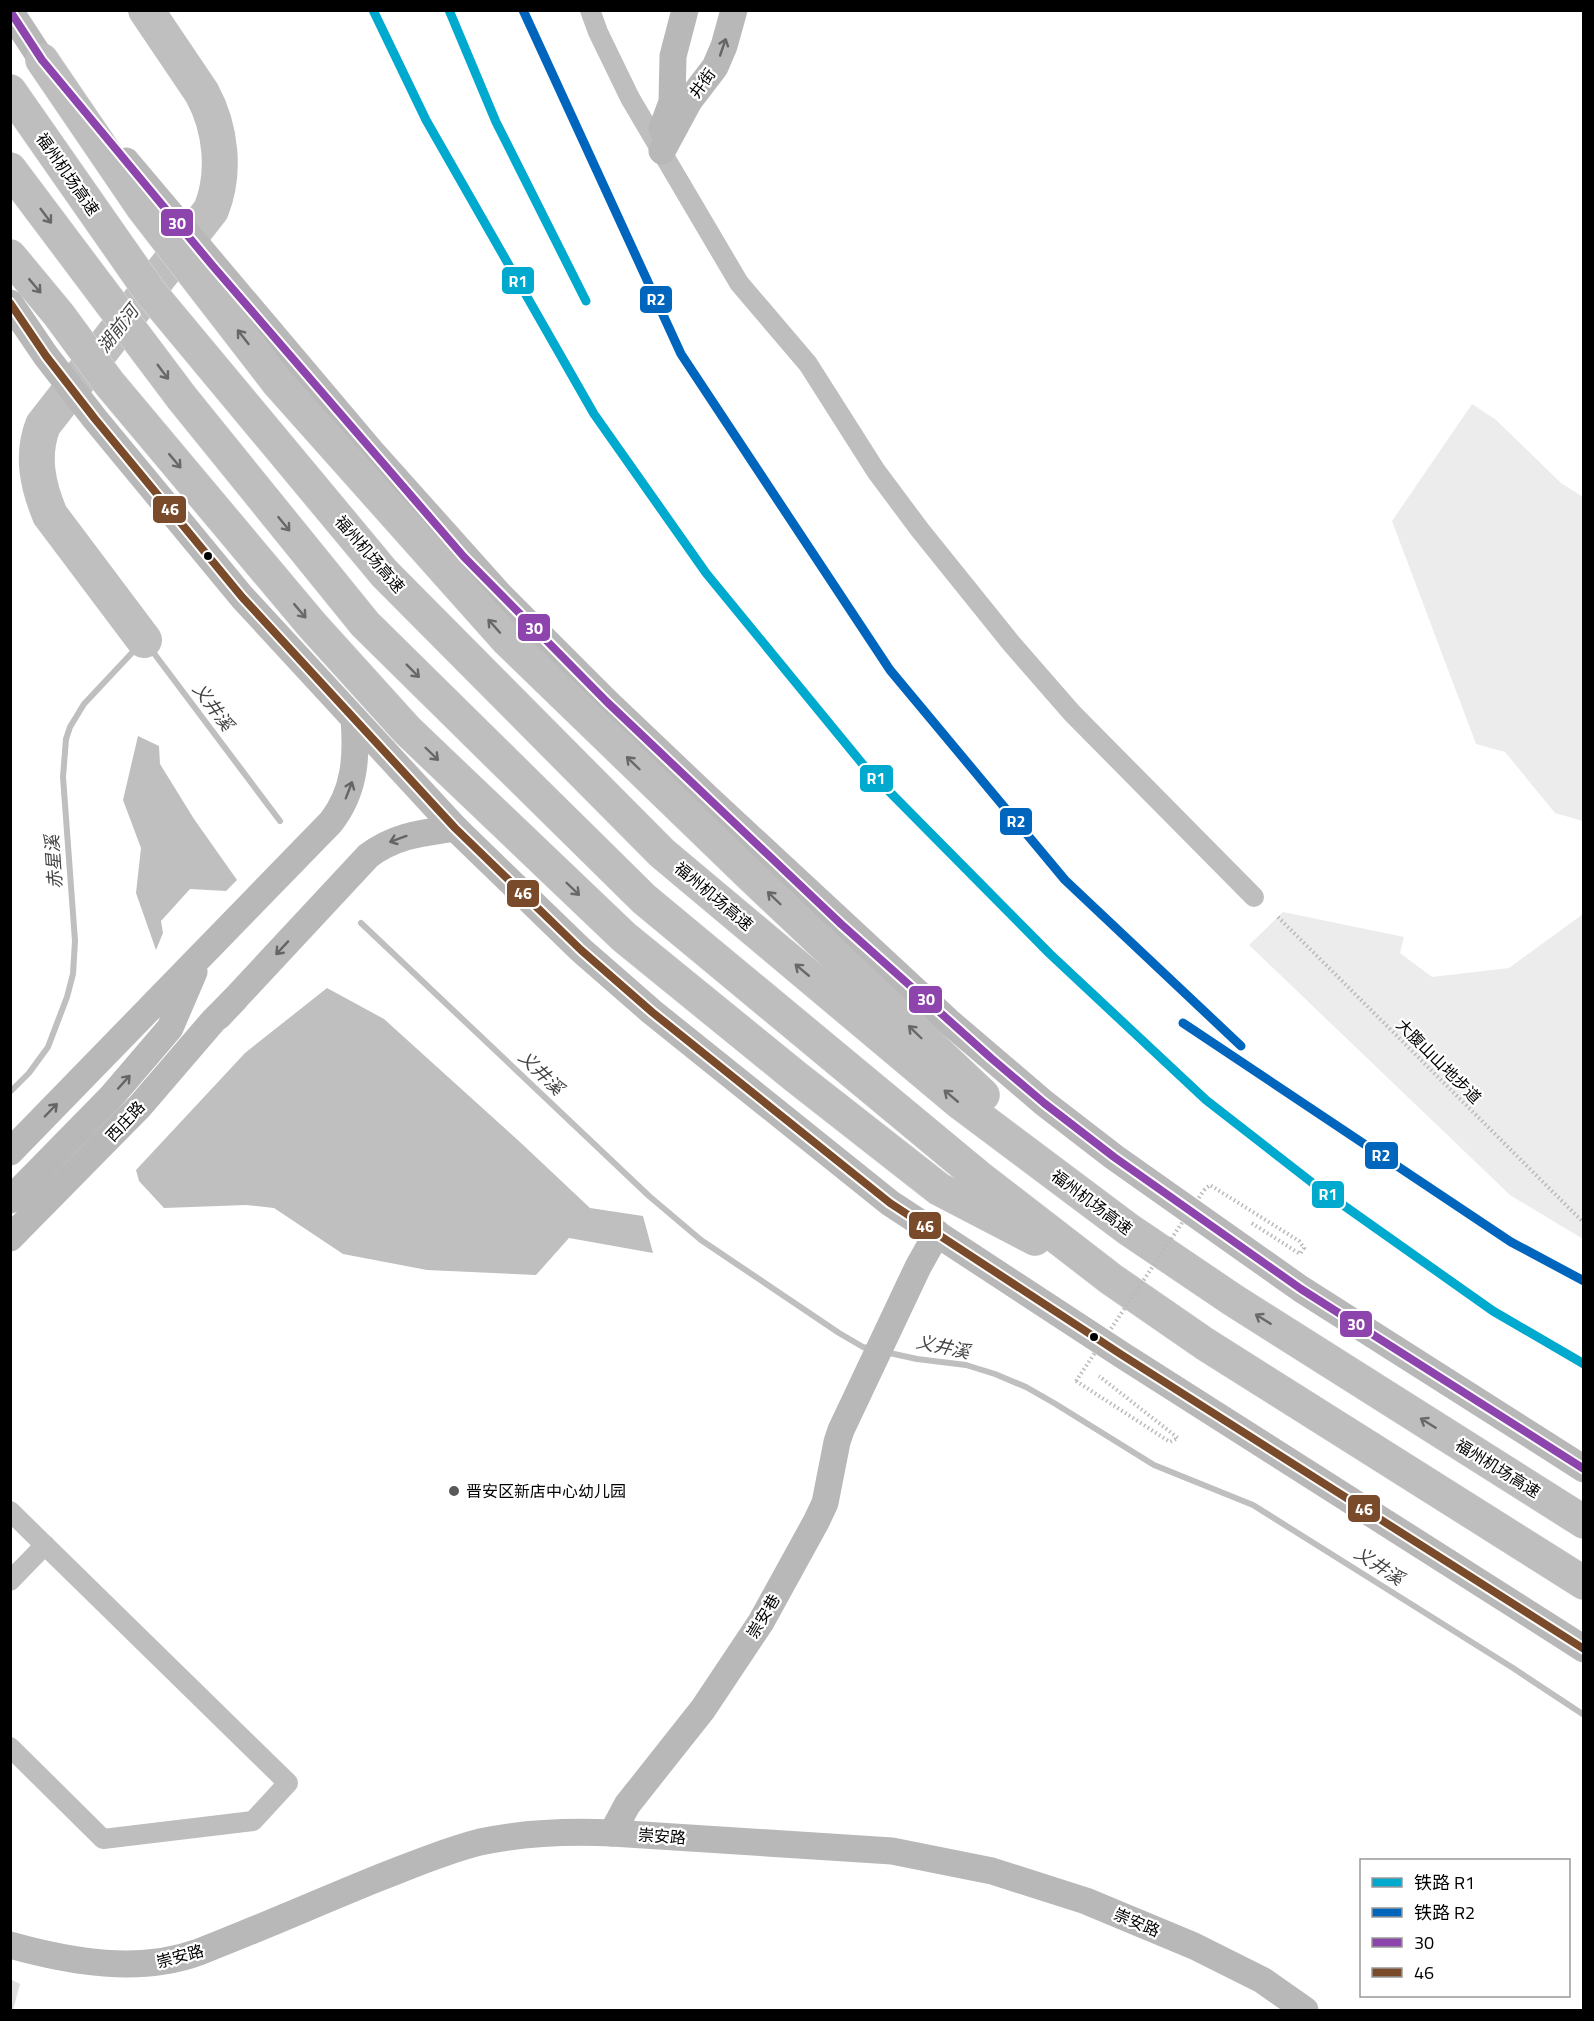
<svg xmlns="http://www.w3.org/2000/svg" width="1594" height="2021" viewBox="0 0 1594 2021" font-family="'Titillium Web','Noto Sans SC',sans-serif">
  <rect width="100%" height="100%" fill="#fff"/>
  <g fill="#ececec">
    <path d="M1472,404l23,15 66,64 22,14v324l-28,-8 -50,-61 -29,-8 -84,-223z"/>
    <path d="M1283,912l121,25 -4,16 32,24 77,-9 74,-54v325l-73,-44 -261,-250z"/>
  </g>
  <g fill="#bfbfbf">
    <path d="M138,736l21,10 1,18 34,55 43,61 -11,11 -36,-2 -29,32 2,12 -7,17 -20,-57 5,-45 -18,-48z"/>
    <path d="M327,988l57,31 137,124 69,65 53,8 10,37 -84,-15 -33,37 -109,-5 -84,-16 -69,-46 -28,-3 -82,3 -25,-27 -3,-11 109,-117z"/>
  </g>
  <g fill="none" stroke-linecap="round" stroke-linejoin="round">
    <g stroke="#bfbfbf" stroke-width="6">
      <path d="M361,923l288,273 52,44 138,93 24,14 9,2"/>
      <path d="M10,1092l19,-19 19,-26 19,-50 6,-23 2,-33 -12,-164 3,-38 4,-12 14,-23 60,-64 136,181"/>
      <path d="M885,1352l32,7 49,6 29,9 31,13 28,16 100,62 99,40 260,163 71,47"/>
    </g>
    <path stroke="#bfbfbf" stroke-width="36" d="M144,640l-94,-125c-12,-29 -19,-59 -7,-90l168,-215c15,-37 10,-82 -9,-117l-56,-83"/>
  </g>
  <path fill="#dfdfdf" d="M10,1979l10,5 -7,26h-3z"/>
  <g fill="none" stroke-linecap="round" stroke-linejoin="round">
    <defs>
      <g id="highway">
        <path d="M42,60l100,147 136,176 229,257 244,236 232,219"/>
        <path d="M10,91l141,202 233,280 278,280 298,250 168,126 105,71 351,222"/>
        <path d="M10,169l172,229 183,226 279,275 335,278 132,102 94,65 379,239"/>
        <path d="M10,256l49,59 50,68 203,242 95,105 217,207 172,140 143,112 96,50"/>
      </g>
    </defs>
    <use href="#highway" stroke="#dbdbdb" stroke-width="34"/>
    <g stroke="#b9b9b9" stroke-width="4" stroke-dasharray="1.5 3" stroke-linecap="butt">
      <path d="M1278,917l306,306"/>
      <path d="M1204,1190l6,-5 89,56 5,7 -4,6 -50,-32"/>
      <path d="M1076,1381l94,61 8,-4 -79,-62"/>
    </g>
    <g stroke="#bebebe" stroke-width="20">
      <path d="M590,10l8,22 32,66 109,185 69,81 68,107 44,59 91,113 61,70 182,184"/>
      <path d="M10,1511l278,272 -35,38 -150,18 -93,-92"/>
      <path d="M10,1581l35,-36"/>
    </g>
    <g stroke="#b8b8b8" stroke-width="27">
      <path d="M10,11l32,49 13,16"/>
      <path d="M662,129l10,-27 1,-46 12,-46"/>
      <path d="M662,151l27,-50 26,-34 9,-21 10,-36"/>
      <path d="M126,161l245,290 128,143 108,108 102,97 239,222 96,82 70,54 187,132 283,180"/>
      <path d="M10,303l36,53 49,63 147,178 213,231 126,122 71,62 238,191 232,152 462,294"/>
      <path d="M219,1016l149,-160c27,-21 55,-23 87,-28"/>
      <path d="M10,1152l321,-330c24,-31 26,-65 23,-103"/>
      <path d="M10,1200l101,-103 59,-69 24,-56"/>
      <path d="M612,1833l15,-28 76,-96 58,-87 55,-100 9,-19 12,-61 4,-12 77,-163 19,-34"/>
      <path d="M10,1945c61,17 129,29 189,7 59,-23 118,-49 177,-73 34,-13 68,-28 104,-37 42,-9 88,-11 132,-9l280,18 100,20 94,30 108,45 68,34 43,30"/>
    </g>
    <use href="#highway" stroke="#bebebe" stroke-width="33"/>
    <path stroke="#b9b9b9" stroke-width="4" stroke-dasharray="1.5 3" stroke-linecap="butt" d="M1076,1381l128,-191"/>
    <path stroke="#b8b8b8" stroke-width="27" d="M10,1238l130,-132 73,-85 22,-22"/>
    <defs>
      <path id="bus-1" d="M10,11l32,49 170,205 252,292 143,145 234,222 150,134 53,45 70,54 187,132 283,180"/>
      <path id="bus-2" d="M10,303l36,53 49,63 147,178 213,231 126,122 71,62 238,191 232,152 462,294"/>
    </defs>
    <use href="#bus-1" stroke="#fff" stroke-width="12"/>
    <use href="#bus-2" stroke="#fff" stroke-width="12"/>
    <use href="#bus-1" stroke="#8e44ad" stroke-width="8"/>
    <use href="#bus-2" stroke="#7a4b2a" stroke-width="8"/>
    <defs>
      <g id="rail-1">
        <path d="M373,10l53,110 168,294 112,159 159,194 185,187 156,146 113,88 174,123 91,53"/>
        <path d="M449,10l47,112 90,179"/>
      </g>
      <g id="rail-2">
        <path d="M523,10l158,344 209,316 175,210 176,166"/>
        <path d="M1183,1023l328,219 73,39"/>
      </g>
    </defs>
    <use href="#rail-1" stroke="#fff" stroke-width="14"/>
    <use href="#rail-2" stroke="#fff" stroke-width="14"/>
    <use href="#rail-1" stroke="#00a9ce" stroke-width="9"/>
    <use href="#rail-2" stroke="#0065bd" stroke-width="9"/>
  </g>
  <defs><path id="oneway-shaft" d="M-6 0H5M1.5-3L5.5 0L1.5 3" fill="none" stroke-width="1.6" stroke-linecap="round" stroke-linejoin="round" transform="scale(1.5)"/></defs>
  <g stroke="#656565">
    <use href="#oneway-shaft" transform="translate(723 47) rotate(-71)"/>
    <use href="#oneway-shaft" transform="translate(349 790) rotate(-69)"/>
    <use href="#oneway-shaft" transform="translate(398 839) rotate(160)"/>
    <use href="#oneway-shaft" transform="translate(282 948) rotate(133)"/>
    <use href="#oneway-shaft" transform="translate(124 1082) rotate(-48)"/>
    <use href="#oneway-shaft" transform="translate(51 1110) rotate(-46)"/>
  </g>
  <g stroke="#686868">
    <use href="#oneway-shaft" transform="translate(46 216) rotate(53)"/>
    <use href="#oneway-shaft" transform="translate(35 286) rotate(50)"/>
    <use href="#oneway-shaft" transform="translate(243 337) rotate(-128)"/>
    <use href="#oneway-shaft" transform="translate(163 372) rotate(53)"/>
    <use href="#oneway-shaft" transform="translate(175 461) rotate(50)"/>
    <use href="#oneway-shaft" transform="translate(284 524) rotate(51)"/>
    <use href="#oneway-shaft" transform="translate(300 611) rotate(50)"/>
    <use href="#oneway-shaft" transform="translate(494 626) rotate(-132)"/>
    <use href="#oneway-shaft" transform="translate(413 671) rotate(45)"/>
    <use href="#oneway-shaft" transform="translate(432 754) rotate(44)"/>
    <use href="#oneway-shaft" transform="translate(633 763) rotate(-136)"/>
    <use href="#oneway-shaft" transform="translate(573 889) rotate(44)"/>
    <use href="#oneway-shaft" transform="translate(774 898) rotate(-136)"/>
    <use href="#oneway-shaft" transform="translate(802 970) rotate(-140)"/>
    <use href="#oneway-shaft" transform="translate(915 1032) rotate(-136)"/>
    <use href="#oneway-shaft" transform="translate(951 1096) rotate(-140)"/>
    <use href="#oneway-shaft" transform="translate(1263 1319) rotate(-148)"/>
    <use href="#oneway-shaft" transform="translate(1428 1423) rotate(-148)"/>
  </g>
  <g fill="#000" stroke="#fff" stroke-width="2">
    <circle cx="208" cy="556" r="5"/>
    <circle cx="1094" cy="1337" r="5"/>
  </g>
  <circle fill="#595959" stroke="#fff" stroke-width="2" cx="454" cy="1491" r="6"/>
  <g text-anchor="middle" stroke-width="4.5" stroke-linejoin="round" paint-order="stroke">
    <g font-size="16" fill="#000" stroke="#fff">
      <text transform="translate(702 83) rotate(-54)" y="6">井街</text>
      <text transform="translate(68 174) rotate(55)" y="6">福州机场高速</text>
      <text transform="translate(370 554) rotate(49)" y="6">福州机场高速</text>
      <text transform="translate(714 896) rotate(40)" y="6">福州机场高速</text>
      <text transform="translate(1439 1061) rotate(45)" y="6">大腹山山地步道</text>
      <text transform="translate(125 1121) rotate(-47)" y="6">西庄路</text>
      <text transform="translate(1092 1202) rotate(37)" y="6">福州机场高速</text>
      <text transform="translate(1498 1468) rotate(32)" y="6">福州机场高速</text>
      <text transform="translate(763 1616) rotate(-59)" y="6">崇安巷</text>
      <text transform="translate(662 1836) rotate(4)" y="6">崇安路</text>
      <text transform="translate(1137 1922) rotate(23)" y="6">崇安路</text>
      <text transform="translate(180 1956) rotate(-15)" y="6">崇安路</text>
    </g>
    <g font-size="16" fill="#000" stroke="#fff" text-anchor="start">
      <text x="466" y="1497">晋安区新店中心幼儿园</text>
    </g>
    <g font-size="18" font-style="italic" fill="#444" stroke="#fff">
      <text transform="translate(118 329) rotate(-52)" y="6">湖前河</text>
      <text transform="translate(213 707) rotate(53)" y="6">义井溪</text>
      <text transform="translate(54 862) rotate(-94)" y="6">赤星溪</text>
      <text transform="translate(541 1073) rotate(44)" y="6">义井溪</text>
      <text transform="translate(943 1347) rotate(12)" y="6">义井溪</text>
      <text transform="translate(1379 1566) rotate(33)" y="6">义井溪</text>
    </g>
  </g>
  <g stroke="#fff" stroke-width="2">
    <rect x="160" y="208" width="34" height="29" rx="6" fill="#8e44ad"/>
    <rect x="501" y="266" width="34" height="29" rx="6" fill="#00a9ce"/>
    <rect x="639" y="285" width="34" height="29" rx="6" fill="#0065bd"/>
    <rect x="152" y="495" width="35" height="29" rx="6" fill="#7a4b2a"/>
    <rect x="517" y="613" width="34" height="29" rx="6" fill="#8e44ad"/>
    <rect x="859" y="764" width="35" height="29" rx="6" fill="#00a9ce"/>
    <rect x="999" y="807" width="34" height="29" rx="6" fill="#0065bd"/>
    <rect x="506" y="879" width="34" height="29" rx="6" fill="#7a4b2a"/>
    <rect x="908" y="985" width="35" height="29" rx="6" fill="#8e44ad"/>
    <rect x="1364" y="1141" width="35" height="29" rx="6" fill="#0065bd"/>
    <rect x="1311" y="1180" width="34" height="29" rx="6" fill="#00a9ce"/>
    <rect x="908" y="1211" width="34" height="29" rx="6" fill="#7a4b2a"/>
    <rect x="1339" y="1310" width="34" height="28" rx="6" fill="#8e44ad"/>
    <rect x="1347" y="1494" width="34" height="29" rx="6" fill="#7a4b2a"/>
  </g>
  <g font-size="16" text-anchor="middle" font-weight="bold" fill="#fff">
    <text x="177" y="229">30</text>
    <text x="518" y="287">R1</text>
    <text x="656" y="305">R2</text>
    <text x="170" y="515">46</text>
    <text x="534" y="634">30</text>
    <text x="876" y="784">R1</text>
    <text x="1016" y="827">R2</text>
    <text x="523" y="899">46</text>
    <text x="926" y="1005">30</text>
    <text x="1381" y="1161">R2</text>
    <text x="1328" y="1200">R1</text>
    <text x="925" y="1232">46</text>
    <text x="1356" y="1330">30</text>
    <text x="1364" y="1515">46</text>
  </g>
  <rect width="1594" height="2021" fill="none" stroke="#000000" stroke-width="24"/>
  <rect x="1360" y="1859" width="210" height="138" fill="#ffffff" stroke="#999999" stroke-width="1.5"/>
  <rect x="1372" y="1878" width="30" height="9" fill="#00a9ce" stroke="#999999" stroke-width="1.5"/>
  <text x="1414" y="1889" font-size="18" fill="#000000">铁路 R1</text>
  <rect x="1372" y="1908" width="30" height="9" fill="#0065bd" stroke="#999999" stroke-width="1.5"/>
  <text x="1414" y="1919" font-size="18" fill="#000000">铁路 R2</text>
  <rect x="1372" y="1938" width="30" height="9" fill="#8e44ad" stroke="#999999" stroke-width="1.5"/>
  <text x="1414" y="1949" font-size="18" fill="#000000">30</text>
  <rect x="1372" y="1968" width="30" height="9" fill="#7a4b2a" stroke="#999999" stroke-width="1.5"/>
  <text x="1414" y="1979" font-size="18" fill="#000000">46</text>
</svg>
